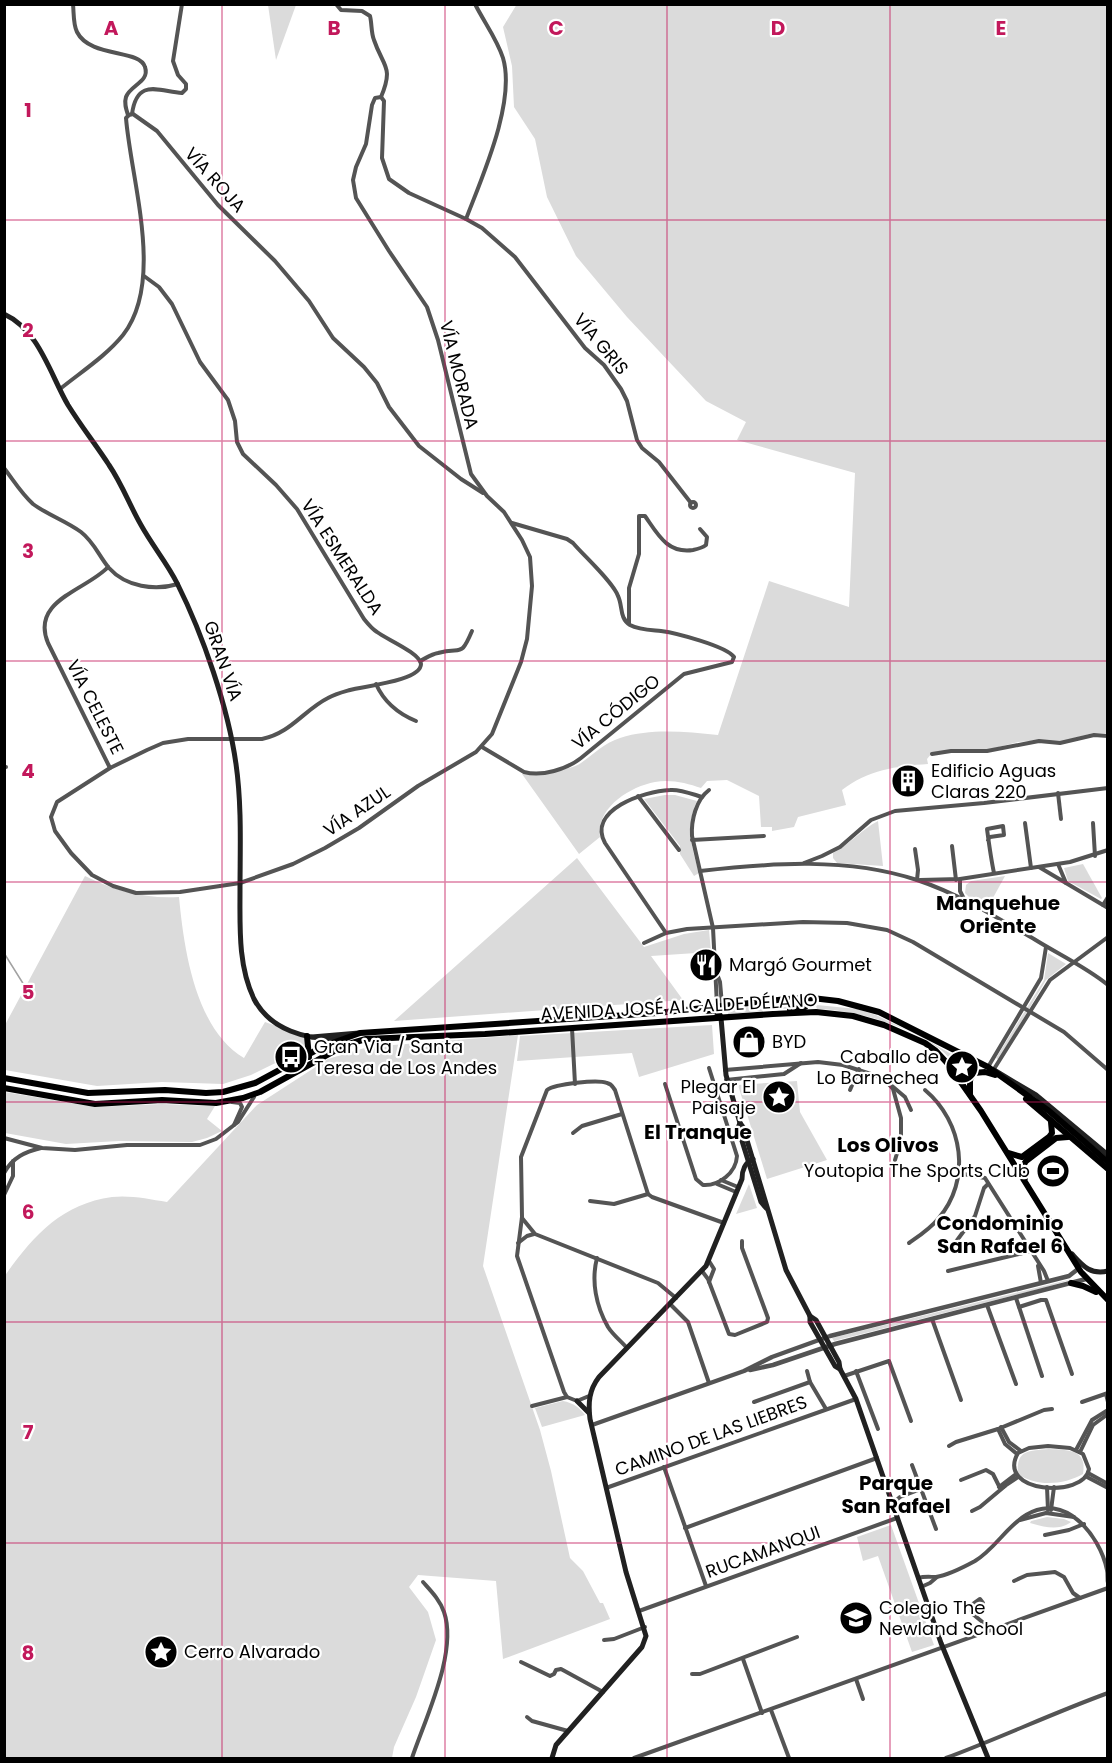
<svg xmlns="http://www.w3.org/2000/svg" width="1112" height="1763" viewBox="0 0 1112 1763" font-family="Poppins,sans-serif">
  <rect width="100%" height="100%" fill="#fff"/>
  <g fill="#dbdbdb">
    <path d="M517,4l590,1v728h-14l-34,9 -16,-2 -25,2 -31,8 -55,3 -5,6 1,5c-32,2 -60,6 -86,26l4,15 -48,12 -4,10 -22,4v-4h-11l-2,-31 -32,-16 -20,1 -6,7c-14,-5 -31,-9 -46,-6 -26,5 -59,26 -55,55l-21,17 -57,-80c14,0 48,-3 59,-11 13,-9 23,-20 39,-25 32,-10 65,-6 98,-3l51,-154 80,26 6,-134 -118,-33 9,-18 -40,-21 -79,-84 -51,-61 -29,-59 -12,-58 -21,-32 -2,-41 -9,-39z"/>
    <path d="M268,5h28l-20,55z"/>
    <path d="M665,795h10l22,6c-12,25 -5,46 2,72l-5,3 -14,-22v-8l-36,-47z"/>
    <path d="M878,821l5,45 -46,-3 -4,-5v-5c17,-9 28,-23 45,-32z"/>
    <path d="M577,858l67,89 40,-13 25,-4 2,22 -60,4 32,44 -289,21z"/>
    <path d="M1083,864l19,34 -1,1 -33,-18 -4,-13z"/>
    <path d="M85,876c30,15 60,23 94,21 5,52 16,132 65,161l21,-36 40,14 1,12 -55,27 -28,9 -61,-2 -65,4 -92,-16v-45z"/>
    <path d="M1005,876l-17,31 -19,-10 -4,-4 1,-8 5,-4z"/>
    <path d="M1048,953l18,11 -20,16 -47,80 -3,-2 48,-78z"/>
    <path d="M803,1002l1,5 -76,7v-5z"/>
    <path d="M817,1005l40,4 19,6 51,25 52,30 -12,13c-8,-11 -16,-25 -26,-33 -31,-24 -85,-40 -124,-41l-1,-3z"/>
    <path d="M712,1025l2,29 -75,23 -7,-24 -115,8 3,-25z"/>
    <path d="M518,1035l-35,231 57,164 11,41 19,87 13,13 17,32h3l7,16 -107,40 -7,-78 -78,-6 -9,12 19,25 8,28 -20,57 -22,50 -2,11h-387l-1,-481c28,-40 57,-73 108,-80 18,-2 37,2 55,5l90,-97 71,-46 40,-12z"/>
    <path d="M797,1081l3,31 27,48 -60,19 -29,-94z"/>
    <path d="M5,1092l90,15 67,-3 53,2 -8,13 15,12 -15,7 -15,4 -73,-1 -53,3 -61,-11z"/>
    <path d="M749,1184l8,24 -21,6z"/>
    <path d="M1076,1278l-29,9 -213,54 -2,-3z"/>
    <path d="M563,1401c10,2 16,6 22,14l-43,12 -7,-19z"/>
    <path d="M1049,1449c18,1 39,0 34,25 -19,11 -47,13 -65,0 -2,-25 11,-23 31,-25z"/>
    <path d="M1047,1517l17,2 7,3c-11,9 -28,5 -41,1l1,-2z"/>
    <path d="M891,1525l43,120 -22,7 -34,-96 -15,5 -6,-24z"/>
  </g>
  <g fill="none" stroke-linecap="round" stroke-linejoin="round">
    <path stroke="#a2a2a2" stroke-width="1.5" d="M4,953l20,32"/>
    <g stroke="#545454" stroke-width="4">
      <path d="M73,4c1,10 0,20 4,28 13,26 63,17 68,35 5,15 -15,18 -19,30 -2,6 0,12 2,18"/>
      <path d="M381,97l3,4 -2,57 7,21 20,14 57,26 16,9 33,29 70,91 19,17 17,24 6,12 10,39 5,8 17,14 32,41"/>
      <path d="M132,114c5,-36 26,-23 50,-21l4,-4v-5l-8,-9 -5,-14 9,-57"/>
      <path d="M466,219c16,-42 50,-117 37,-161 -6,-19 -19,-36 -28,-54"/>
      <path d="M144,276l15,11 13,17 28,58 28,38 7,21 2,21 6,12 33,31 21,24 67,110c4,5 8,10 13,13 9,7 43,21 44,32 0,17 -57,22 -71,26 -7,2 -15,4 -22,8 -24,12 -37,35 -66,41h-74l-25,4 -16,7 -37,18 -53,34 -6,15 4,14 16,22 21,22 21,11 23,7 44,-1 60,-9 53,-19 32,-16 34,-20 59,-42 58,-34 16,-18 29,-72 6,-23 5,-53 -2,-29 -8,-17 -18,-28 -17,-16 -16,-22 -33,-134 -11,-33 -38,-56 -33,-53 -3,-18 3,-13 10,-23 6,-39 3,-7 6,-1c13,-31 2,-30 -7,-57 -3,-7 -2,-16 -4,-24l-8,-5 -21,-1 -5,-6"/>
      <path d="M60,389c21,-17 46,-33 63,-54 42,-54 8,-154 3,-217l3,-3 4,-1 24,17 61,74 57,56 34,40 24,37 31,29 13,16 12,24 30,39 42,33 22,14"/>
      <path d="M4,468c10,13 17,25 29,36 15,11 33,17 48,28 13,10 18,24 28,36 17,19 46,23 69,16"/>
      <circle cx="693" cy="505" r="3"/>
      <path d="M108,567c-21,23 -78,33 -60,76l62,125"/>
      <path d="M629,623v-35l10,-34v-38h6c12,17 22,38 48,34 5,-1 9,-2 13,-5l1,-8 -7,-8"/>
      <path d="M420,661c6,-3 12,-7 18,-8 24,-7 22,6 34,-22"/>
      <path d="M376,684c8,18 23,30 40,37"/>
      <path d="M482,747l42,25c18,5 43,-3 57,-14l103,-84 48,-12 2,-5c-8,-11 -58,-24 -73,-26 -10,-1 -22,-1 -31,-6 -11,-7 -7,-19 -12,-29 -5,-14 -34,-40 -45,-53l-6,-4 -55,-16"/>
      <path d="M932,754l19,-3h36l52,-10 21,2 34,-8 14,1"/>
      <path d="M4,767h2"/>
      <path d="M709,790c-13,10 -18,30 -17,46l21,92 4,77"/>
      <path d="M1058,793l3,26"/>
      <path d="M638,796l41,54"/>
      <path d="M1025,823l6,45"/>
      <path d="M1093,823l2,33"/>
      <path d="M692,840l72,-4"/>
      <path d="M988,840l2,-3 14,-2 -1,-9 -16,3c2,15 4,30 7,44"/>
      <path d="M952,846l4,34"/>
      <path d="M915,849l3,21 -1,10"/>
      <path d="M804,863l18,-7 18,-9 31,-27 24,-9 89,-8 124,-15"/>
      <path d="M1058,864l8,19"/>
      <path d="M1039,867l69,41"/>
      <path d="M700,871c72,-8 147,-14 217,9 42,14 79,37 117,59 24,15 52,28 74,46"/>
      <path d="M960,879v12l4,8"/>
      <path d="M920,880l40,-1 110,-17 38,-12"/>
      <path d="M1103,905l5,-8"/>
      <path d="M666,933l-61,-90c-18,-33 39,-52 65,-53 10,-1 22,4 32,7"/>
      <path d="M644,943l22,-10 21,-4 116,-7 44,1 40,7 26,12 151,90 44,38"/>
      <path d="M717,974l3,8 2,23"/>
      <path d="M572,1028l3,56"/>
      <path d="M988,1067l53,-89 5,-31"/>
      <path d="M994,1069l56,-89 58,-43"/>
      <path d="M725,1070l93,-8 25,3 40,13 10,11 8,29v22l-6,20"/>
      <path d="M726,1080l58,-6 17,-11"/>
      <path d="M665,1084l31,95 7,6c16,1 33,-12 34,-29l-28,-88"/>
      <path d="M892,1086l13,11 6,13"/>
      <path d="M850,1090l9,-21"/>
      <path d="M232,1102l8,1 2,4 -8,18"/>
      <path d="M573,1133l9,-7 40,-12"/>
      <path d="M4,1138l38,10 33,2 52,-5h73l16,-6 22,-17 16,-25"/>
      <path d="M4,1173c9,-16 21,-21 37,-25"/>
      <path d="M958,1173l27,5 59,93 4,10"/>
      <path d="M721,1180l17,7"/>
      <path d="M717,1184l19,8"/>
      <path d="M4,1195l9,-19v-15"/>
      <path d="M590,1201l24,3 34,-10"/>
      <path d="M522,1218l13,16 123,49 18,15"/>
      <path d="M518,1243l9,-7 7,-2"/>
      <path d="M909,1243c10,-7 21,-14 29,-24 34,-39 25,-97 -13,-129"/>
      <path d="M955,1243l20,-27 9,-28 4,-4"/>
      <path d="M597,1258c-6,23 -1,48 11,69 5,8 13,14 19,21"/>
      <path d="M709,1261l5,8 -5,13"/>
      <path d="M1038,1266l3,17"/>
      <path d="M702,1271l6,8 21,55 6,1 32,-13 1,-4 -26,-70v-7"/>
      <path d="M948,1271l83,-20"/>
      <path d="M1016,1298l26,78"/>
      <path d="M670,1304l18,18 21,61"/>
      <path d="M987,1305l29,79"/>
      <path d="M1019,1307l22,-7h5l26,74"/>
      <path d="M932,1319l29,81"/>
      <path d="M807,1371l3,11 16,27"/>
      <path d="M856,1371l22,58"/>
      <path d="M844,1376l45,-15 22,60"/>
      <path d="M1106,1394l2,8"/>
      <path d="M589,1396l-12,5 -10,-4 -3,-5 -47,-136 5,-39 -1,-60 26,-67c8,-6 51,-11 60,-7 5,1 5,3 8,7l33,104 4,3 72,26"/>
      <path d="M754,1402l56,-20"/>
      <path d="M1082,1402l26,-9"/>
      <path d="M532,1406l35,-9"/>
      <path d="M1001,1427l8,15 12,9"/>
      <path d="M998,1429l7,15 12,10"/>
      <path d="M949,1446l7,-4 42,-13 46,-19 8,-1"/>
      <path d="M1048,1446l22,2 13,6 6,15c-5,30 -94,24 -71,-16l11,-5z"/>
      <path d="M1076,1450l16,-30 16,-10"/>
      <path d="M1080,1452l13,-27 15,-11"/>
      <path d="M912,1465l24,64"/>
      <path d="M664,1467l42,119"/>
      <path d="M1088,1473l20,11"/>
      <path d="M1087,1477l21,11"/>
      <path d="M961,1480l25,-10 7,4 6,12"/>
      <path d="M999,1487l17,-13"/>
      <path d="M1003,1487l15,-10"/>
      <path d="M1047,1487l1,23"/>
      <path d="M606,1488l250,-89"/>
      <path d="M893,1503l7,-6 21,-8"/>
      <path d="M1051,1510l3,-23"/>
      <path d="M972,1511l8,-4 25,-21"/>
      <path d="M1020,1520l26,-7 28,4"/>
      <path d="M685,1528l192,-70"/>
      <path d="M1045,1535l24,-5 15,-6"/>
      <path d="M918,1578c7,-2 12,-1 18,-1 13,-2 28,-10 39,-16 20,-12 31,-34 51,-46 38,-24 74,20 81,55 1,4 0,9 1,13"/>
      <path d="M1014,1581l13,-6 28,-3 9,5 9,16 7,5"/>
      <path d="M921,1587l9,-4 7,-6"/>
      <path d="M980,1599l3,4 -8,7 -1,5 -3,-4 2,-7z"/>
      <path d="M639,1611l258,-93"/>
      <path d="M974,1615l18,15"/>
      <path d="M604,1640l10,-1 31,-12"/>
      <path d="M743,1659l19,54"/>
      <path d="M521,1662l29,14 4,-2 2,-4 5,-1 42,23"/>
      <path d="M692,1674h8l97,-37"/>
      <path d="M856,1679l7,20"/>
      <path d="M771,1710l18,48"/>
      <path d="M527,1717l5,4 36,10"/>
      <path d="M412,1758c13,-39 46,-106 32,-146 -4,-12 -13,-21 -21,-30"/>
      <path d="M634,1758l474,-170"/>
      <path d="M946,1758c54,-20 107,-45 162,-65"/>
    </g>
    <g stroke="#545454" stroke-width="4.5">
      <path d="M750,1370l23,-5 62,-21 251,-65"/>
      <path d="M592,1425l152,-54 28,-14 58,-21 239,-60 9,-7"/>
    </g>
    <g stroke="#212121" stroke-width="5">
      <path d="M4,314c35,16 46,60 64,91 13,21 28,40 41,60 13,19 21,41 32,60 11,20 26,38 36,58 26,52 51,124 59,181 6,42 4,86 4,127 0,36 -2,75 14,108 16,31 53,41 85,40"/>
      <path d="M721,1018l5,57 14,48 3,4 43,143 24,46v6l25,44 5,3"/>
      <path d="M312,1037l47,-4"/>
      <path d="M994,1070l42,25 72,60"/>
      <path d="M740,1123l-2,5 23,74 5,6"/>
      <path d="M1072,1254c11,12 18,21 36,17"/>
      <path d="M810,1316l6,4 23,42 1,7 16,30 85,244 47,115"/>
      <path d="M577,1401l12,12"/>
      <path d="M552,1758l4,-13 86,-98 4,-11 -20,-64 -36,-153c-2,-16 -1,-29 9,-42l107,-111 36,-87c0,-8 3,-17 11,-20"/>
    </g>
    <g stroke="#000" stroke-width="6">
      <path d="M790,1010l15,-3 -1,-9"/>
      <path d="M705,1011c7,-1 14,-1 16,7"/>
      <path d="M307,1036l2,21"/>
      <path d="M4,1078l84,15 77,-3 41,3 17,-1 32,-9 69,-37 36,-13 297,-20 130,-14 25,-1 26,3 41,11 109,55 61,44 59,51"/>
      <path d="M4,1088l91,16 67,-4 54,3 27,-5 17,-6 85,-47 21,-6 119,-5 288,-20 43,-2 37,4 31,9 41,18 11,8 12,13 33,47 100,161 27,28"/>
      <path d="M970,1094v-14l4,-7 11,-1 10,3"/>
      <path d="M1026,1099l82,70"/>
      <path d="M1008,1153l14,4 27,-20 3,-4 -1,-11"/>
      <path d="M1025,1178l-2,-12 3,-5 30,-23 12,-1"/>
      <path d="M1071,1283l12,3 13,6"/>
    </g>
  </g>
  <path fill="none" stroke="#c2185b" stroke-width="1.5" stroke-opacity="0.55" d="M222,4v1754M445,4v1754M667,4v1754M890,4v1754M4,220h1104M4,441h1104M4,661h1104M4,882h1104M4,1102h1104M4,1322h1104M4,1543h1104"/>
  <defs>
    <symbol id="building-disc" viewBox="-11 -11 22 22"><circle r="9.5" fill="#000" stroke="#fff"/><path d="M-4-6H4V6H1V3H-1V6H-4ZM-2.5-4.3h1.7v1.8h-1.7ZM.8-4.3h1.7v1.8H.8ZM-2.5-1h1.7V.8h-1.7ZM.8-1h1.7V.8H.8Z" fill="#fff"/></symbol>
    <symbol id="restaurant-disc" viewBox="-11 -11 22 22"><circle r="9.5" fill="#000" stroke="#fff"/><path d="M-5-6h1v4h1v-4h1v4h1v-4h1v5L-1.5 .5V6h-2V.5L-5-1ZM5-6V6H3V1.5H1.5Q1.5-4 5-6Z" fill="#fff"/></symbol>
    <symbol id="shop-disc" viewBox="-11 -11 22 22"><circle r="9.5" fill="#000" stroke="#fff"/><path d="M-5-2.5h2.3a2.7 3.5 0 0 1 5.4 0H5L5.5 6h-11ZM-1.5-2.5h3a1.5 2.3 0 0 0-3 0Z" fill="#fff"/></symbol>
    <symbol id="bus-disc" viewBox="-11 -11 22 22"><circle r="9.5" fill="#000" stroke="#fff"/><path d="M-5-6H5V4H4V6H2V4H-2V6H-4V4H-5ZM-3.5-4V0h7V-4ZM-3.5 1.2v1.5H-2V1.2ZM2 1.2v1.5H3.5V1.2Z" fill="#fff"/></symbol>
    <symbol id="sight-disc" viewBox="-11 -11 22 22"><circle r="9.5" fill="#000" stroke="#fff"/><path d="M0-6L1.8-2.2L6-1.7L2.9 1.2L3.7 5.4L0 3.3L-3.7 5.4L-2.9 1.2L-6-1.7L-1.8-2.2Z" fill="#fff"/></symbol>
    <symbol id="stadium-disc" viewBox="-11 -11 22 22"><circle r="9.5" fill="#000" stroke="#fff"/><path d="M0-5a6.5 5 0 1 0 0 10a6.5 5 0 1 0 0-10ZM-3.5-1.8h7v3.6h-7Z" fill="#fff"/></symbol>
    <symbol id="school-disc" viewBox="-11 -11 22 22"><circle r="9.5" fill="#000" stroke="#fff"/><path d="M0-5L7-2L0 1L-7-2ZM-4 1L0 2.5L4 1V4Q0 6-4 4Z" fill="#fff"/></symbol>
  </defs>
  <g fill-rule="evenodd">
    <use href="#building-disc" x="889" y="762" width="38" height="38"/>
    <use href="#restaurant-disc" x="687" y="946" width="38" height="38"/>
    <use href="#shop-disc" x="730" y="1023" width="38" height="38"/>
    <use href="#bus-disc" x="272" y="1038" width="38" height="38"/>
    <use href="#sight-disc" x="943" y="1048" width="38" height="38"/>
    <use href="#sight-disc" x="760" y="1078" width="38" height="38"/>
    <use href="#stadium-disc" x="1034" y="1152" width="38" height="38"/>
    <use href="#school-disc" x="837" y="1599" width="38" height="38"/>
    <use href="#sight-disc" x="142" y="1633" width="38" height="38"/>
  </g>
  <g text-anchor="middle" stroke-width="4.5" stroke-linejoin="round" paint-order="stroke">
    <g font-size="18" fill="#000" stroke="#fff">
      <text transform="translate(215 180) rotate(48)" y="6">VÍA ROJA</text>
      <text transform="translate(601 344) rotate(50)" y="6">VÍA GRIS</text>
      <text transform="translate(459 375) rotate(76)" y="6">VÍA MORADA</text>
      <text transform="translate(342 557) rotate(57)" y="6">VÍA ESMERALDA</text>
      <text transform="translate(223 661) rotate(71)" y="6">GRAN VÍA</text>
      <text transform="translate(95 707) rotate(63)" y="6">VÍA CELESTE</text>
      <text transform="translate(616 712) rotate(-39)" y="6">VÍA CÓDIGO</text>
      <text transform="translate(357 811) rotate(-34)" y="6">VÍA AZUL</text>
      <text transform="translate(679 1007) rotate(-3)" y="6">AVENIDA JOSÉ ALCALDE DÉLANO</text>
      <text transform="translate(711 1436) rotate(-20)" y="6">CAMINO DE LAS LIEBRES</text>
      <text transform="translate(763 1552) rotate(-20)" y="6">RUCAMANQUI</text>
    </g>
    <g font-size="18" fill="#000" stroke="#fff" text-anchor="start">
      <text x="931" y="777">Edificio Aguas<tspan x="931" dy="21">Claras 220</tspan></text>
      <text x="729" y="971">Margó Gourmet</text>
      <text x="772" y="1048">BYD</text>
      <text x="314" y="1053">Gran Via / Santa<tspan x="314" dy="21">Teresa de Los Andes</tspan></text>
      <text x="939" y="1063" text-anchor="end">Caballo de<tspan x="939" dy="21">Lo Barnechea</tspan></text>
      <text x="756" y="1093" text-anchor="end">Plegar El<tspan x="756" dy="21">Paisaje</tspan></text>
      <text x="1030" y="1177" text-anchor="end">Youtopia The Sports Club</text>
      <text x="879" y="1614">Colegio The<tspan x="879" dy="21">Newland School</tspan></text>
      <text x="184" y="1658">Cerro Alvarado</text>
    </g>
    <g font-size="20" font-weight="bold" fill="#000" stroke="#fff">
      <text x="998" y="910">Manquehue<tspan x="998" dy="23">Oriente</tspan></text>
      <text x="698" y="1139">El Tranque</text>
      <text x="888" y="1152">Los Olivos</text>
      <text x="1000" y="1230">Condominio<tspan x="1000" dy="23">San Rafael 6</tspan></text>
      <text x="896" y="1490">Parque<tspan x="896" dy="23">San Rafael</tspan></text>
    </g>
  </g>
  <g font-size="20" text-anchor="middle" font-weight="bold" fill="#c2185b" stroke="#fff" stroke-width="4.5" stroke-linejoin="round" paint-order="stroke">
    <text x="111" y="35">A</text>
    <text x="334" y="35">B</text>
    <text x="556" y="35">C</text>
    <text x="778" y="35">D</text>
    <text x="1001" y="35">E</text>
    <text x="28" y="117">1</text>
    <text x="28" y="337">2</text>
    <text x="28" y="558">3</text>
    <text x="28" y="778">4</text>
    <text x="28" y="999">5</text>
    <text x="28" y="1219">6</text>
    <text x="28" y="1439">7</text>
    <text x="28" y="1660">8</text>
  </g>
  <rect width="1112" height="1763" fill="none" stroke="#000000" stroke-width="12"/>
</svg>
